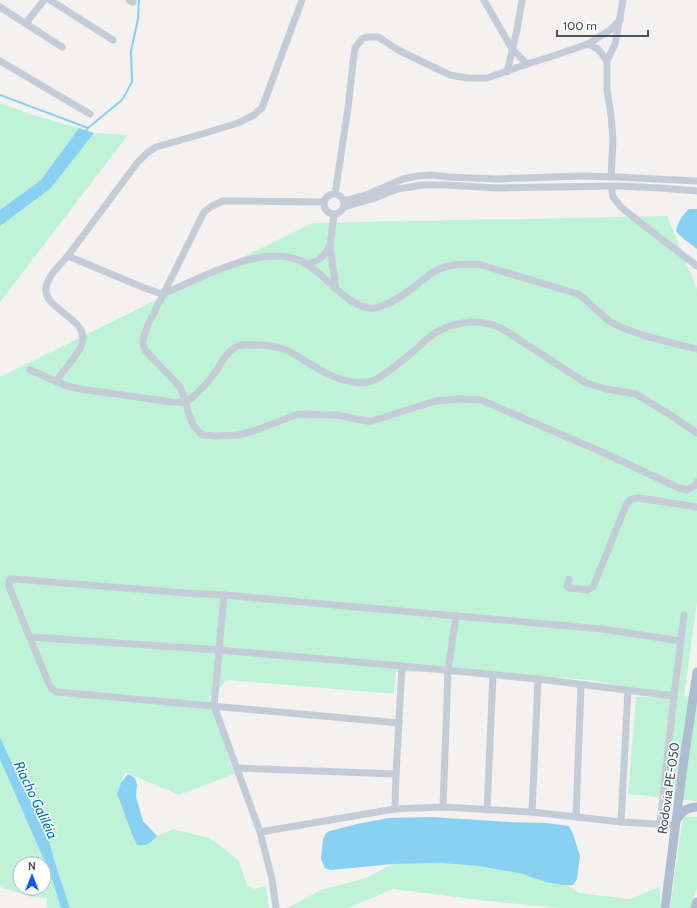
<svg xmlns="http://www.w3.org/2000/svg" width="697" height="908" viewBox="0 0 697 908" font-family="Cabin,sans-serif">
  <rect width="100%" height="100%" fill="#f4f1f1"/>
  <g fill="#bef3d8" fill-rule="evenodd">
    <path d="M0,103l27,10 52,15 -38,52 -41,30z"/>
    <path d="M94,133l34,2 -128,167v-77l51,-37z"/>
    <path d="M667,216l30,73v313l-13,94 13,1v104l-69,-7 8,-97 47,-1 -95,-16 -103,-9 -89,1 -2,22 -166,-14 -19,17 25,77 -55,21 -54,-23 -8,22 8,20 27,27 5,-5 16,-7 37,9 28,22 9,25 8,4 11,-3 3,22h-199l-13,-39 -9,-31 -19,-40 -29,-53v-368l312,-154z"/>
    <path d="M0,757l51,119 10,32h-14v-10l-15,-1 -32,-10zM20,864h24v24h-24z"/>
    <path d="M683,817h14v71l-6,20h-21z"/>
    <path d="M440,863l38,3 45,8 12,4 32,7 12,8 51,6 30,-12v21h-100l-72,-7 -95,-12 -45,19h-61l34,-18 45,-12 27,-14z"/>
  </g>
  <g fill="#88d1f3">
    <path d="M79,128l15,5 -43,55 -51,38v-16l41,-30z"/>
    <path d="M689,209h8v40c-6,-5 -17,-12 -21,-18 2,-9 6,-16 13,-22z"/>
    <path d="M0,738l48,100 9,31 13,39h-9l-10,-32 -51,-117z"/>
    <path d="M128,774l7,4 2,6 -1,13 7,24 14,15 -5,5 -6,4h-9c-8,-16 -13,-35 -20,-51l4,-11z"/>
    <path d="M431,817l78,5 37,1 23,3 4,8 7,22 -3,23 -4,6h-11l-20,-4 -19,-7 -45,-8 -37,-3 -48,1 -63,6 -5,-2 -4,-9 2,-20 3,-6 4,-2 27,-7 32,-6z"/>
  </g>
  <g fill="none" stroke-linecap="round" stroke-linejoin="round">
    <g stroke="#88d1f3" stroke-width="2">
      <path d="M0,95l88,33"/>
      <path d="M85,132l3,-4 34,-28 10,-18 -1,-31 7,-32 1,-19"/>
    </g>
    <g stroke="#c4ccd7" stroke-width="7">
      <path d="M50,0l63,40"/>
      <path d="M129,0l4,2"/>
      <path d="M484,0l28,49 15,15"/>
      <path d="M0,7l62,40"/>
      <path d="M26,23l18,-23"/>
      <path d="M588,44l10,5 9,12"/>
      <path d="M0,61l90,53"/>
      <path d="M507,72l10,-42 5,-30"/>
      <path d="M611,177l2,-37 -2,-25 -4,-25v-29l8,-17 2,-10 6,-34"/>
      <path d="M612,187v5l1,5 8,10 26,21 50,38"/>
      <circle cx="334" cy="204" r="10"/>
      <path d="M335,194l13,-86 5,-46 2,-14 3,-4 4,-5 5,-2h11l22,14 50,24 17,3h20l40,-14 23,-7 38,-13 22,-14 10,-10"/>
      <path d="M344,201l22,-6 37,-16 14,-3 15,-1 17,2 48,2 85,-3 35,1 80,4"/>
      <path d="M324,202l-101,-1 -11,5 -8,6 -56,113c-3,8 -8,17 -3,25l35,37 6,14 2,11 6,14 6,7 3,2 13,1 22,-1 16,-4 44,-17 38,1 31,6h5l63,-20 26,-2 20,1 121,52 77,36 8,2 9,-5 1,-3"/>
      <path d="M344,207l31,-9 12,-5 11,-4 24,-4h24l51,3 120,-2 44,2 36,3"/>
      <path d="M334,214l-4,32 6,43"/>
      <path d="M68,256l74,31 14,5 7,2c35,-15 91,-46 129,-36 29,6 55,54 83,50 3,0 6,-2 9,-3 15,-5 28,-17 40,-26 4,-3 8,-7 13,-9 13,-6 27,-6 41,-6l100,30c12,8 21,20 33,28 12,7 25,11 38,15 16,4 32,9 48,12"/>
      <path d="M308,264c11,-3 17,-8 22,-18"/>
      <path d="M30,370l37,16 13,3 92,13c5,0 11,1 15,-1 9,-5 22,-20 28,-28 6,-9 12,-23 23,-27 6,-2 13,-1 18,-1 9,0 19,1 27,4 7,2 13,6 19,10 19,12 43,27 67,23 8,-2 15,-8 21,-12 9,-6 18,-14 26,-21 4,-3 7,-7 11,-10 20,-17 50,-22 74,-11l85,55 20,6 30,5 33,20 28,19"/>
      <path d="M56,381c6,-7 11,-15 17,-22 2,-3 5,-7 7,-10 16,-30 -37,-37 -34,-61 2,-14 16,-24 24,-35 22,-30 45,-60 67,-90l10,-10 9,-6 46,-13 36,-11 16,-8 8,-7 40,-108"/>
      <path d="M569,579l-2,7 2,2 18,2 6,-3 34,-84 2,-2 3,-2 7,-1 58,9"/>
      <path d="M224,595l-10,111 46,126 12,47 4,29"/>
      <path d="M30,637l190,13 182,16 136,13 136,17"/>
      <path d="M399,723l-342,-31c-5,-2 -7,-5 -9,-10l-38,-93 -1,-4v-4l2,-2h4l170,14 39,2 378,34 79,12"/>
      <path d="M237,768l159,6"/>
      <path d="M443,807l5,-136 8,-56"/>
      <path d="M395,809l1,-35 6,-108"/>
      <path d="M487,810l6,-135"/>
      <path d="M532,812l6,-133"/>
      <path d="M576,817l5,-132"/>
      <path d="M621,822l7,-132"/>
      <path d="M660,824l14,-128 10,-81"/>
      <path d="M260,832l135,-23 48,-2 89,5 89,10 55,3"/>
    </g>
    <g stroke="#afbdd1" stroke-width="9">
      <path d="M677,819c6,-9 10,-11 20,-12"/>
      <path d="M665,908l18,-142 14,-94"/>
      <path d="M695,908l2,-6"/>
    </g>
  </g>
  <g text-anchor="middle" stroke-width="3" stroke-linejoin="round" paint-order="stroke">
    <g font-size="13" fill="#475260" stroke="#fff">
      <text transform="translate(668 788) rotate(-82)" y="5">Rodovia PE-050</text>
    </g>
    <g font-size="14" font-style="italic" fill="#0379b1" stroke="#fff">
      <text transform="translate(36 800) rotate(65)" y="5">Riacho Galiléia</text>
    </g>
  </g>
  <g transform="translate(32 876)"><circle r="19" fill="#ffffff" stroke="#b5babf"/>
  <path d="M0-3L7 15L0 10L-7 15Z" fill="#0c58f2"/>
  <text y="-6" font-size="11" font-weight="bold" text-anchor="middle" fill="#475260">N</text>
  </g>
  <path d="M557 30v6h91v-6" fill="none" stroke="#475260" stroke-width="2"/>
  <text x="563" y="30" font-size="12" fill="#475260" stroke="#ffffff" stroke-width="3" paint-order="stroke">100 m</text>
</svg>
